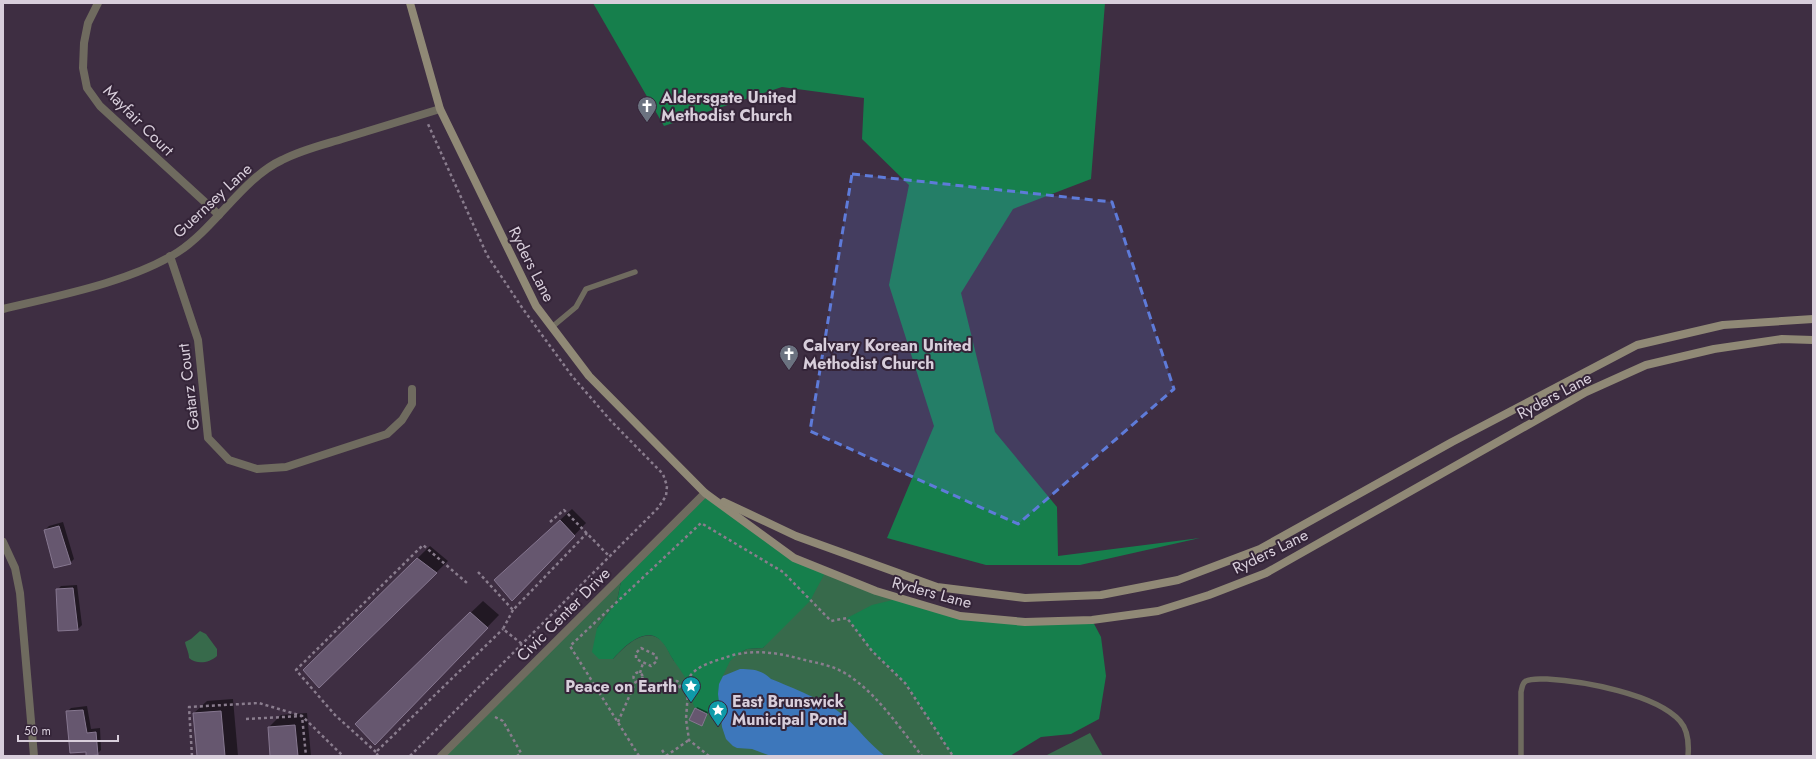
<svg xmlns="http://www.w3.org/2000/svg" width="1816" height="759" viewBox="0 0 1816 759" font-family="Jost,sans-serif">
  <rect width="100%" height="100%" fill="#3e2e42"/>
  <g fill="#376a4b">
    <path d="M826,571l75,27 -29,53 33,32 48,73h-512l181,-180 -5,25 -20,27 16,31c11,-12 32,-34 49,-18 5,5 8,14 12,20l64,-7 9,-5 16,-1z"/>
    <path d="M200,631l6,3 11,15v7c-8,7 -20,9 -28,2 0,-6 -3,-10 -4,-16l6,-3z"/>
    <path d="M1090,733l13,23h-58z"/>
  </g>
  <g fill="#167f4c">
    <path d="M593,3h512l-14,176 -78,30 -52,84 34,139 62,75 1,49 142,-18 -120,27h-94l-99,-27 47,-112 -45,-141 20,-100 -47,-46 2,-41 -82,-11 -118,39z"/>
    <path d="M705,493l89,65 32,13 -16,30 -47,47 -16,1 -9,5 -8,7 -11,23 1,20 -5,6 -8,4 -12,-6c-4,-8 -5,-15 -7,-24 -3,-9 -11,-18 -16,-26 -3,-5 -6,-12 -10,-16 -16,-18 -38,5 -49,17h-14l-7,-7 5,-24 20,-27 5,-25z"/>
    <path d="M901,598l60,18 131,4 9,17 5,39 -7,43 -28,15 -30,3 -31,19h-57l-48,-73 -33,-32 -25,-33 25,-13z"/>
  </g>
  <path fill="#3d77bb" d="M740,669c13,0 22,1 31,10 20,8 57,23 72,36 15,13 26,29 42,41h-114l-19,-7 -15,-1 -4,-2 -7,-7 -4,-12 -4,-33 1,-10 4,-8z"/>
  <g fill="#0007">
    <path d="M572,509l14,14 -62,65 -16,-20z"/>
    <path d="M63,522l11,37 -4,4 -25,-33 4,-4z"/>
    <path d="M430,546l18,15 -129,126 -15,-17z"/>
    <path d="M77,585l5,40 -4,4 -21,-39 4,-4z"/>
    <path d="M483,601l16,14 -112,116 -19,-20z"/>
    <path d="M233,699l5,57h-40l-4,-43 13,-12z"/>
    <path d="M87,706l4,23 9,-1 1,22 -4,4 -10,-3 -20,-39 4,-4z"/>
    <path d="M697,707l11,5 -5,11 -7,-14z"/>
    <path d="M307,713l4,43h-40l-2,-29 12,-12z"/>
  </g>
  <g fill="#66576f" stroke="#867790">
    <path d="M560,520l15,16 -63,65 -18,-21z"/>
    <path d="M59,526l12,38 -17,4 -10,-38z"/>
    <path d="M417,558l20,15 -118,115 -16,-18z"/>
    <path d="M73,588l5,42 -20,1 -2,-42z"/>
    <path d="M470,612l18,16 -113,117 -20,-21z"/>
    <path d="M695,708l12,6 -5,12 -13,-6z"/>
    <path d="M83,710l4,23 9,-1 2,23 -12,1v-4l-16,1 -4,-42z"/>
    <path d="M221,711l4,45h-28l-4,-43z"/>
    <path d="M295,725l3,31h-28l-2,-29z"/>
  </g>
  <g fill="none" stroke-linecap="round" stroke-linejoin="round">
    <g stroke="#8a7d8e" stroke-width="2.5" stroke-dasharray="3 3" stroke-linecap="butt">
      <path d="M550,522l14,-12 46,47"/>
      <path d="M478,572l35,38 74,-77"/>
      <path d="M513,610l-10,19 19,15"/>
      <path d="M641,648l15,7 1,6 -6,5 -15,-7v-6z"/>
      <circle cx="638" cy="677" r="4.5"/>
      <path d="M640,673l3,-10"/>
      <circle cx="676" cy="685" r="4"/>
      <path d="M495,717l8,4 18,32 -4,3"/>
      <path d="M246,719l56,-3 41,40"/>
      <path d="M618,722l18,-41"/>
      <path d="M662,750l4,6"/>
      <path d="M376,752l-41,-37 -39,-45 127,-125 44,38"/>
      <path d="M192,756l-3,-49 70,-4 43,13 4,40"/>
      <path d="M378,756l-2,-4 127,-123"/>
      <path d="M410,756l248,-248 8,-12 1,-10 -4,-12 -52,-53 -39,-45 -49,-67 -36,-54 -59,-131"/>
      <path d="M639,756l-69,-110 131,-123 82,49 48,49 16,-3 25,33 33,32 48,73"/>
      <path d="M666,756l23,-16"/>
      <path d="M709,756l-20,-16 -3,-21 3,-41c6,-12 26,-17 38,-21 23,-8 47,-5 70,1 11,3 23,5 35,9 36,13 67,60 90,89"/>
    </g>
    <g stroke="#6f6b5f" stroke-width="5.5">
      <path d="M552,327l24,-20 10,-18 49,-17"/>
      <path d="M1521,756v-64c1,-4 1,-9 5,-11 5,-3 15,-2 21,-2 36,2 109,15 133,42 8,9 9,23 8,35"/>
    </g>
    <g stroke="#6f6b5f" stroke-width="8">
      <path d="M98,3l-10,20 -4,20 -1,25 4,20 13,18 119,109"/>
      <path d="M170,256l28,84 10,98 21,22 28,9 29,-2 101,-33 15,-14 10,-16v-15"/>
      <path d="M3,309c54,-13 128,-27 175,-57 37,-24 65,-74 104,-92 19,-10 40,-15 60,-21 33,-10 65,-20 98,-30"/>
      <path d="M3,542l12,26 5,25 14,163"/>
      <path d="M441,756l264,-263"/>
    </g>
    <g stroke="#908976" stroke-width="8">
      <path d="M410,3l30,106 96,197 53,70 116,117 89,65 82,33 84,25 65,6 67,-2 66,-9 51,-16 57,-22 320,-181 60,-27 68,-16 68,-10 31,1"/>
      <path d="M724,502l72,34 141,51 88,11 76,-3 77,-15 82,-31 192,-107 185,-97 86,-20 90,-6"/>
    </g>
  </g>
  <path fill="#5e7bd9" fill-opacity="0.2" stroke="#5e7bd9" stroke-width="3" stroke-dasharray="8 5" stroke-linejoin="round" d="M852,174l260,28 62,187 -156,135 -208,-93z"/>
  <defs>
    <symbol id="church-pin" viewBox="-11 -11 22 30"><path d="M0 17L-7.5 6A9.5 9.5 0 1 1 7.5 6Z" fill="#6b7280" stroke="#342438"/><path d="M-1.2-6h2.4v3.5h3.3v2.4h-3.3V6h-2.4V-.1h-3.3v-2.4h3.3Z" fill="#fff"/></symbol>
    <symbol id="sight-pin" viewBox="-11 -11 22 30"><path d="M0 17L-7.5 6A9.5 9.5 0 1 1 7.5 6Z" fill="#0f9aa8" stroke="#342438"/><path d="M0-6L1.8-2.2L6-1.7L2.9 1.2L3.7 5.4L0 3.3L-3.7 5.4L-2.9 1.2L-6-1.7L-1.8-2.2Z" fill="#fff"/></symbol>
  </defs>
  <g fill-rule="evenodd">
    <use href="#church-pin" x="636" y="95" width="22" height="30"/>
    <use href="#church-pin" x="778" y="343" width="22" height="30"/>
    <use href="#sight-pin" x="680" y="675" width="22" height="30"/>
    <use href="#sight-pin" x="707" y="699" width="22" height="30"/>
  </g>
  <g text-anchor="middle" stroke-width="4" stroke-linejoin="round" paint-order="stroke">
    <g font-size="16" font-weight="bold" fill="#d8cedb" stroke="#342438" text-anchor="start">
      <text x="661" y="103">Aldersgate United<tspan x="661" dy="18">Methodist Church</tspan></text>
      <text x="803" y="351">Calvary Korean United<tspan x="803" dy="18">Methodist Church</tspan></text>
      <text x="677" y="692" text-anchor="end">Peace on Earth</text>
      <text x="732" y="707">East Brunswick<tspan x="732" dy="18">Municipal Pond</tspan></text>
    </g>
    <g font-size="16" fill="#d8cedb" stroke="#342438">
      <text transform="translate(139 120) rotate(45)" y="6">Mayfair Court</text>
      <text transform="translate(212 200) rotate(-43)" y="6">Guernsey Lane</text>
      <text transform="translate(532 264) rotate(63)" y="6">Ryders Lane</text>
      <text transform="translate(188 387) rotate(-97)" y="6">Gatarz Court</text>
      <text transform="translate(1554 395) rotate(-28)" y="6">Ryders Lane</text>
      <text transform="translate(1270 551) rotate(-26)" y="6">Ryders Lane</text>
      <text transform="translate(932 592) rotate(15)" y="6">Ryders Lane</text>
      <text transform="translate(563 614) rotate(-45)" y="6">Civic Center Drive</text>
    </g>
  </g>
  <rect width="1816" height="759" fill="none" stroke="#d8cedb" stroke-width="8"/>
  <path d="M18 735v6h100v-6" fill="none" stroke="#d8cedb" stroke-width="2"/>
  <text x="24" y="735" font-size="12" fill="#d8cedb" stroke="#342438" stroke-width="3" paint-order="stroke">50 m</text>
</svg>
